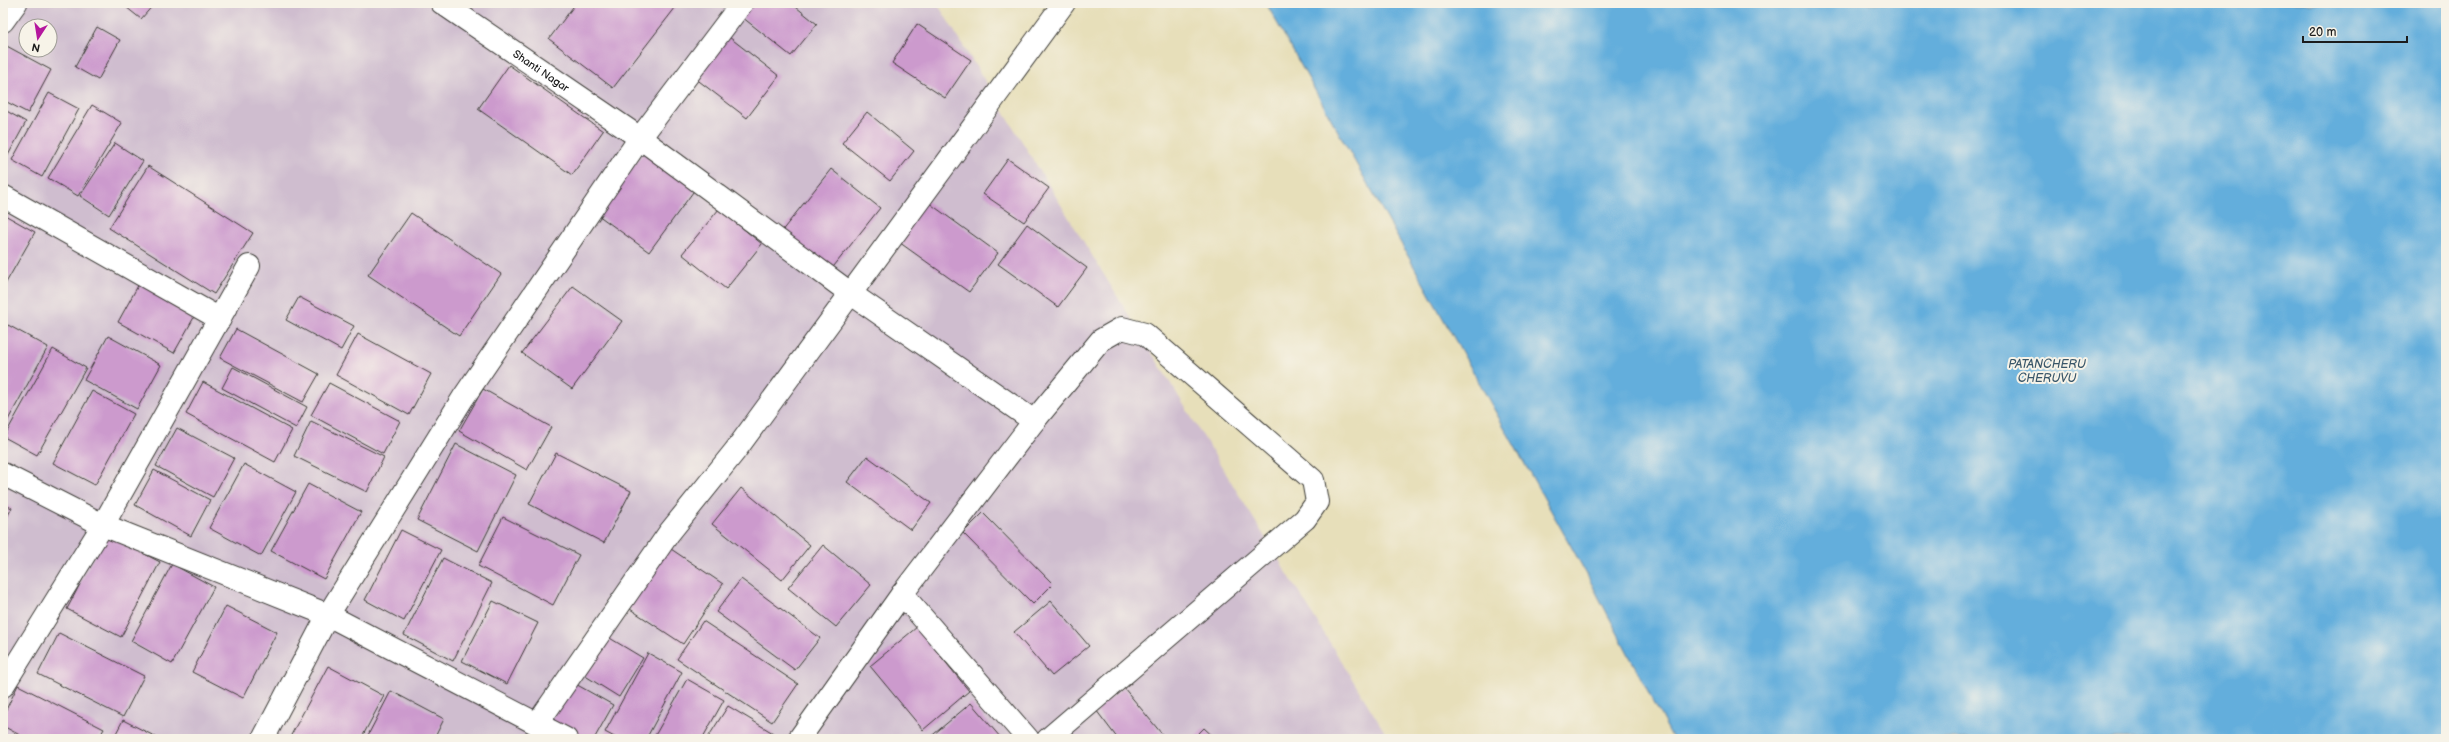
<svg xmlns="http://www.w3.org/2000/svg" width="2449" height="742" viewBox="0 0 2449 742" font-family="'Balsamiq Sans',sans-serif">
  <rect width="100%" height="100%" fill="#f7f3e8"/>
  <filter id="ink" filterUnits="userSpaceOnUse"><feTurbulence type="fractalNoise" baseFrequency=".025" numOctaves="2"/><feDisplacementMap in="SourceGraphic" scale="8" xChannelSelector="R" yChannelSelector="G"/><feConvolveMatrix kernelMatrix="1 2 1 2 8 2 1 2 1" color-interpolation-filters="sRGB"/></filter>
  <filter id="wash" filterUnits="userSpaceOnUse"><feTurbulence type="fractalNoise" baseFrequency=".012" numOctaves="4" result="noise"/><feDisplacementMap in="SourceGraphic" scale="16" xChannelSelector="R" yChannelSelector="G"/><feGaussianBlur stdDeviation="0.9" result="paint"/><feColorMatrix in="noise" values="0 0 0 0 0 0 0 0 0 0 0 0 0 0 0 0 0 1.4 0 .05"/><feComposite in="paint" operator="in"/></filter>
  <g filter="url(#wash)">
    <rect width="100%" height="100%" fill="#e7dfba"/>
    <path fill="#cfbdcf" fill-rule="evenodd" d="M3,3h934l452,736h-1386zM26,26h24v24h-24z"/>
    <path fill="#64aedc" stroke="#40657c" d="M1266,3h1180v736h-773l-87,-166z"/>
    <g id="blocks">
      <g fill="#cc9acd">
        <path d="M121,3h34l-14,16z"/>
        <path d="M576,3h103l-66,85 -64,-49z"/>
        <path d="M753,3h38l26,21 -26,32 -49,-39z"/>
        <path d="M917,24l54,36 -26,38 -53,-35z"/>
        <path d="M97,27l23,13 -22,40 -23,-13z"/>
        <path d="M729,37l50,39 -32,42 -52,-40z"/>
        <path d="M3,44l48,26 -23,43 -25,-13z"/>
        <path d="M509,65l94,66 -31,44 -94,-66z"/>
        <path d="M49,93l30,16 -37,68 -30,-17z"/>
        <path d="M92,105l30,18 -44,73 -30,-18z"/>
        <path d="M3,109l23,13 -20,37 -3,-2z"/>
        <path d="M867,112l47,39 -24,30 -48,-38z"/>
        <path d="M115,143l28,18 -34,54 -29,-19z"/>
        <path d="M645,151l51,37 -47,64 -51,-37z"/>
        <path d="M1008,159l41,29 -25,34 -41,-28z"/>
        <path d="M148,166l105,67 -39,61 -105,-66z"/>
        <path d="M831,169l49,39 -50,63 -49,-39z"/>
        <path d="M925,200l73,53 -29,39 -73,-52z"/>
        <path d="M719,209l43,35 -36,45 -44,-35z"/>
        <path d="M411,213l90,61 -42,62 -91,-61z"/>
        <path d="M3,214l32,18 -32,56z"/>
        <path d="M1027,224l60,44 -29,39 -60,-43z"/>
        <path d="M140,282l57,30 -23,41 -56,-31z"/>
        <path d="M573,286l49,35 -50,68 -50,-36z"/>
        <path d="M299,297l55,29 -13,24 -55,-30z"/>
        <path d="M8,325l40,22 -45,82v-96z"/>
        <path d="M236,329l83,45 -16,28 -83,-44z"/>
        <path d="M358,334l73,40 -22,41 -73,-40z"/>
        <path d="M108,336l53,29 -24,44 -53,-29z"/>
        <path d="M53,349l33,19 -49,87 -33,-18z"/>
        <path d="M233,367l74,40 -11,21 -74,-40z"/>
        <path d="M203,382l89,48 -17,32 -89,-48z"/>
        <path d="M329,383l71,38 -17,33 -72,-39z"/>
        <path d="M483,389l68,38 -24,43 -68,-39z"/>
        <path d="M92,391l42,23 -39,71 -42,-22z"/>
        <path d="M311,421l73,36 -17,35 -73,-36z"/>
        <path d="M177,428l57,30 -21,39 -57,-31z"/>
        <path d="M456,444l60,31 -38,76 -61,-31z"/>
        <path d="M556,453l75,38 -27,52 -75,-39z"/>
        <path d="M867,456l64,47 -20,27 -64,-48z"/>
        <path d="M244,464l52,28 -35,64 -52,-28z"/>
        <path d="M154,470l56,30 -19,36 -56,-31z"/>
        <path d="M308,484l53,28 -37,67 -53,-28z"/>
        <path d="M741,488l69,57 -28,35 -70,-56z"/>
        <path d="M3,504l9,4 -9,16z"/>
        <path d="M983,513l70,71 -20,20 -70,-71z"/>
        <path d="M503,517l76,38 -26,50 -75,-39z"/>
        <path d="M401,530l40,20 -37,71 -39,-21z"/>
        <path d="M106,534l54,28 -39,75 -54,-28z"/>
        <path d="M823,545l48,40 -35,42 -48,-39z"/>
        <path d="M668,547l55,37 -40,60 -56,-37z"/>
        <path d="M443,558l49,25 -39,78 -49,-26z"/>
        <path d="M172,564l42,23 -42,77 -41,-23z"/>
        <path d="M741,579l79,59 -25,32 -79,-58z"/>
        <path d="M493,601l45,22 -31,61 -45,-23z"/>
        <path d="M1051,601l38,45 -37,30 -38,-44z"/>
        <path d="M226,606l51,26 -34,66 -51,-26z"/>
        <path d="M703,621l95,63 -26,38 -95,-63z"/>
        <path d="M917,627l52,64 -46,39 -53,-64z"/>
        <path d="M59,633l85,43 -21,41 -85,-43z"/>
        <path d="M603,634l40,24 -24,39 -40,-25z"/>
        <path d="M648,653l34,19 -36,67h-28l-13,-7z"/>
        <path d="M328,666l56,30 -23,43h-72z"/>
        <path d="M687,679l37,21 -22,39h-49z"/>
        <path d="M572,682l41,23 -19,34h-13l-31,-17z"/>
        <path d="M18,685l86,44 -6,10h-71l-24,-13v-10z"/>
        <path d="M1124,688l42,51h-48l-22,-29z"/>
        <path d="M391,691l53,28 -10,20h-68z"/>
        <path d="M971,703l30,35 -73,1z"/>
        <path d="M728,706l45,27 -4,6h-62z"/>
        <path d="M123,720l37,19h-47z"/>
        <path d="M1204,728l12,11h-23z"/>
      </g>
    </g>
  </g>
  <g filter="url(#ink)">
    <use href="#blocks" fill-opacity="0" stroke="#3a3934" stroke-width="1"/>
    <g fill="none" stroke-linecap="round" stroke-linejoin="round">
      <defs>
        <g id="minor">
          <path id="s1" d="M442,3l198,135 210,155 184,128"/>
          <path d="M3,21l13,-18"/>
          <path d="M3,196l217,123"/>
          <path d="M3,474l100,51 225,90 238,124"/>
          <path d="M902,594l126,145"/>
          <path d="M3,686l100,-161 146,-259"/>
          <path d="M537,724l132,-191 66,-82 329,-448"/>
          <path d="M263,739l65,-124 135,-217 177,-260 102,-135"/>
          <path d="M799,739l103,-145 132,-173 67,-81 21,-12 23,6 168,146 4,22 -12,17 -257,220"/>
        </g>
      </defs>
      <use href="#minor" stroke="#3a3934" stroke-width="24"/>
      <use href="#minor" stroke="#fff" stroke-width="22"/>
    </g>
  </g>
  <g text-anchor="middle" stroke-width="4" stroke-linejoin="round" paint-order="stroke">
    <g font-size="11" fill="#1c1c1c" stroke="#f7f3e8">
      <text dy="4" stroke="none"><textPath href="#s1" startOffset="120">Shanti Nagar</textPath></text>
    </g>
    <g font-size="12" font-style="italic" fill="#395669" stroke="#f7f3e8">
      <text x="2047" y="368">PATANCHERU<tspan x="2047" dy="14">CHERUVU</tspan></text>
    </g>
  </g>
  <rect width="2449" height="742" fill="none" stroke="#f7f3e8" stroke-width="16"/>
  <g transform="translate(38 38) rotate(192)"><circle r="19" fill="#f7f3e8" stroke="#9f9d96"/>
  <path d="M0-3L7 15L0 10L-7 15Z" fill="#b5179e"/>
  <text y="-6" font-size="11" font-weight="bold" text-anchor="middle" fill="#1c1c1c">N</text>
  </g>
  <path d="M2303 36v6h104v-6" fill="none" stroke="#1c1c1c" stroke-width="2"/>
  <text x="2309" y="36" font-size="12" fill="#1c1c1c" stroke="#f7f3e8" stroke-width="3" paint-order="stroke">20 m</text>
</svg>
